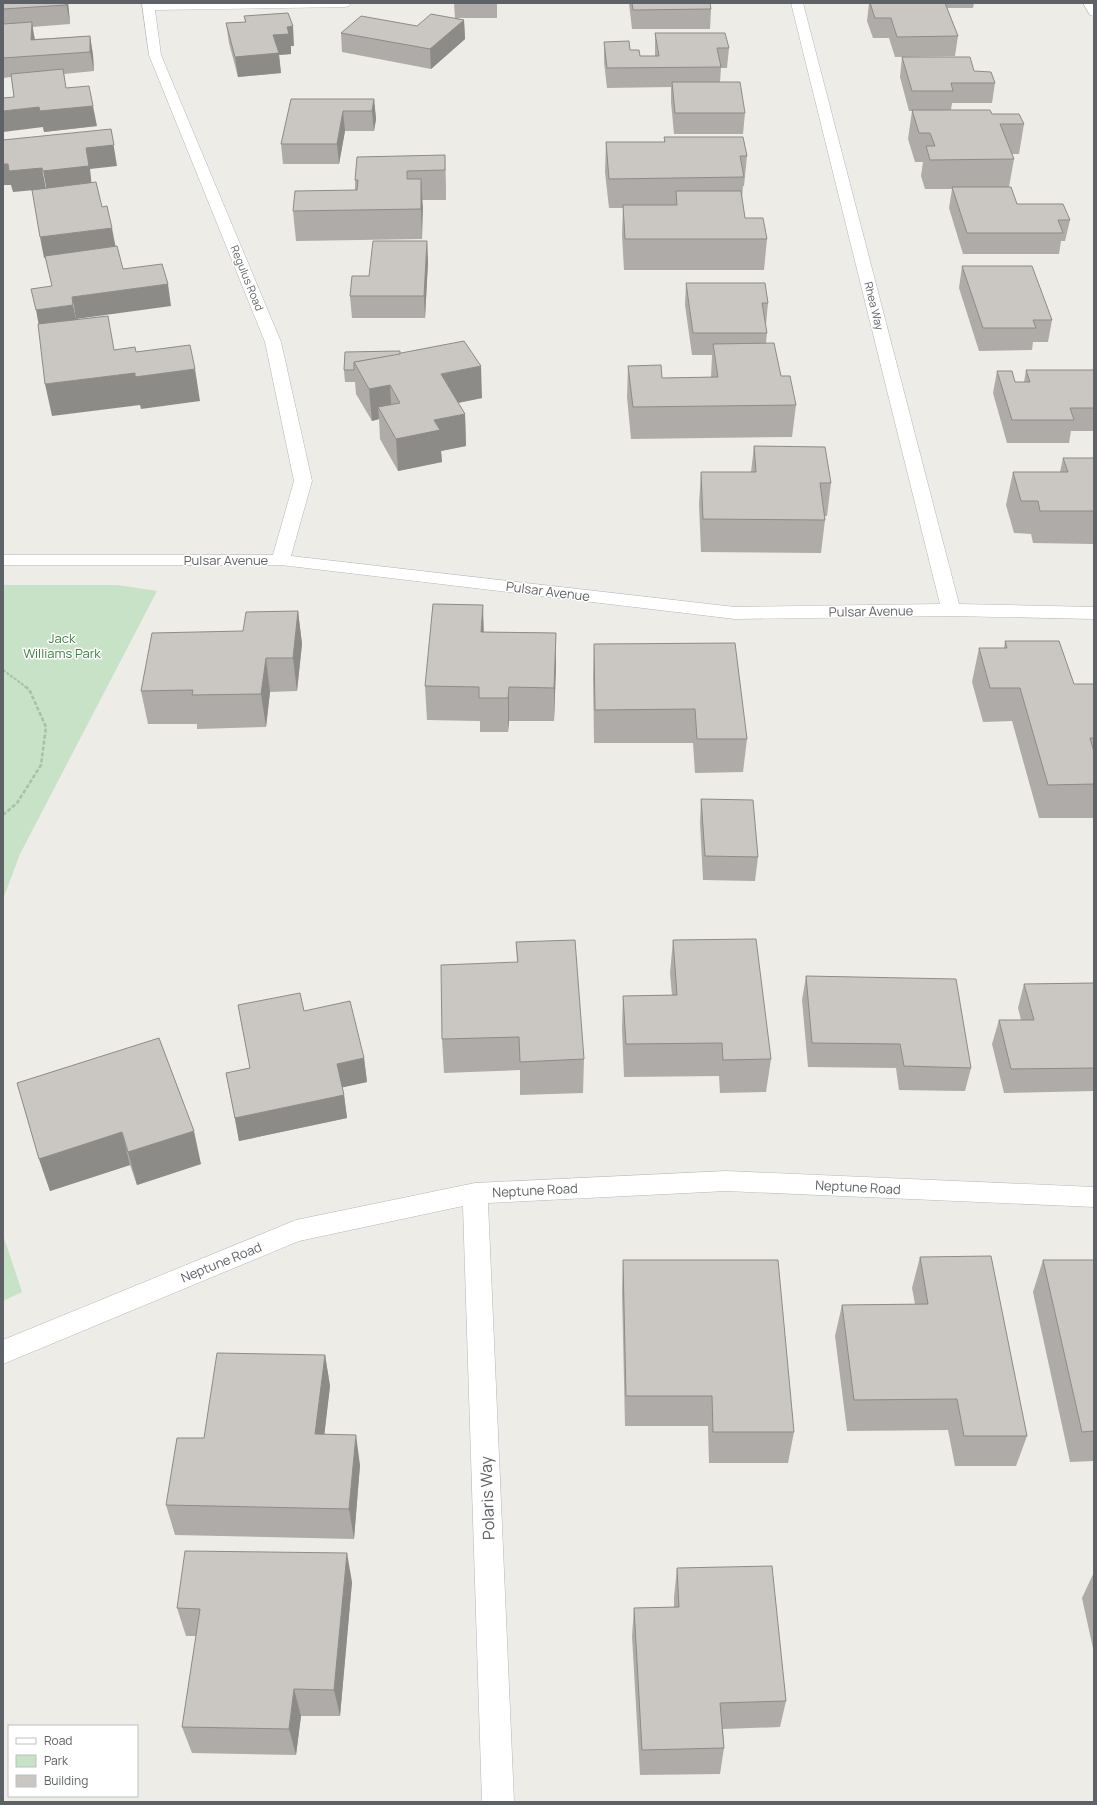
<svg xmlns="http://www.w3.org/2000/svg" width="1097" height="1805" viewBox="0 0 1097 1805" font-family="Manrope,sans-serif">
  <rect width="100%" height="100%" fill="#eeece7"/>
  <g fill="#c7e2c6">
    <path d="M3,585h115l39,6 -137,263 -17,45z"/>
    <path d="M3,1235l19,57 -19,9z"/>
  </g>
  <g fill="none" stroke-linecap="round" stroke-linejoin="round">
    <defs>
      <g id="street">
        <path d="M142,3h209l-2,3 -4,1 -190,3 6,45 120,287 31,139 -21,75 444,51 205,-3 -149,-601h12l156,601 135,3v12l-143,-3 -216,3 -454,-54h-278v-10h270l21,-74 -29,-139 -116,-287z"/>
        <path d="M726,1171l368,16v20l-368,-16 -238,12 26,599h-32l-19,-596 -164,35 -296,123v-24l293,-120 179,-37z"/>
      </g>
      <path id="secondary" d="M1083,3h11v13l-4,-1z"/>
    </defs>
    <use href="#street" stroke="#b3b6b9" stroke-width="1"/>
    <use href="#secondary" stroke="#b3b5b9" stroke-width="1"/>
    <path stroke="#a0c3a9" stroke-width="2" stroke-dasharray="3 1.5" stroke-linecap="butt" d="M3,670l23,17"/>
    <path stroke="#a0c3a9" stroke-width="2.5" stroke-dasharray="4 2" stroke-linecap="butt" d="M3,815l14,-12 24,-38 5,-38 -17,-38 -5,-3"/>
    <use href="#street" fill="#fff" fill-rule="evenodd"/>
    <use href="#secondary" fill="#fff" fill-rule="evenodd"/>
  </g>
  <g fill="#aeaba8">
    <path d="M3,3h65l1,9 1,12 -38,3 3,12 55,-3 3,19 1,16 -30,3 2,14 31,38 -53,6 -1,-5 -29,-30 -3,-20 -8,1z"/>
    <path d="M454,3h43v15h-40l7,2 1,19 -34,30 -89,-17 -1,-19 76,-7 38,-8z"/>
    <path d="M629,3h81l1,6 -1,20h-78z"/>
    <path d="M869,3h105l-1,5h-26l11,28 -3,20 -60,1 -6,-19h-16l-6,-17z"/>
    <path d="M244,16l50,30h-3v8l-12,1 2,18 -43,4 -9,-34 -3,-20 19,-1z"/>
    <path d="M655,33l74,15 -2,20h-6l-1,14 25,31 -2,21h-69l-3,-32v-15l-64,1 -3,-26v-20l26,8 10,6h15z"/>
    <path d="M902,57l72,14 21,12 -3,20h-40l-1,7 41,4 32,10 -5,30h-7l2,5 -5,28 8,17 53,16 -5,21h-4l-2,13h-96l-14,-46 3,-19h-27l-4,-13 2,-14h-8l-7,-23 4,-28h-3l-9,-34z"/>
    <path d="M291,99h83l2,20 -2,12h-29l-6,33h-56l-2,-20z"/>
    <path d="M664,137l83,19 -3,30h-1l-1,12 3,20 22,21 -3,31h-140l-2,-35 1,-27h-14l-4,-36 1,-30h58z"/>
    <path d="M445,155l1,45h-24v39l-126,2 -3,-30 62,-21v-10z"/>
    <path d="M427,241l1,21 -3,56h-73l-2,-22 19,-20z"/>
    <path d="M962,266l90,54 -4,22h-15l-1,8 -53,1 -20,-63z"/>
    <path d="M686,283l82,20 -2,22h-1l2,8 -1,10 15,33 15,29 -4,32 -161,2 -4,-42 1,-31 34,12 49,-1 1,-22h-20l-7,-50z"/>
    <path d="M345,352l55,2 82,44 -24,5 7,11 1,32 -25,5 1,11 -44,9 -18,-32 -1,-20 -7,2 -16,-27 -1,-12h-10l-1,-12z"/>
    <path d="M1026,370h68v61h-23l-2,12h-62l-14,-50 4,-22 18,11h9z"/>
    <path d="M754,446l77,37 -4,33h-2v4l-4,33 -120,-1 -2,-48 2,-32h50z"/>
    <path d="M1063,458h31v86l-61,-1 -2,-9 -17,-1 -8,-28 7,-33h47z"/>
    <path d="M298,611l4,33 -5,47 -27,1 -4,35 -69,2v-5h-49l-7,-33 102,-60z"/>
    <path d="M484,632l72,1v33l-2,55h-45l-1,11h-28v-11l-53,-1 -2,-34z"/>
    <path d="M1005,641l69,43h20v134h-55l-27,-97 -29,1 -11,-40 7,-34h25z"/>
    <path d="M594,644l153,95 -4,33 -48,1 -2,-30h-99l-1,-66z"/>
    <path d="M701,799l57,58 -3,24 -52,-1 -3,-57z"/>
    <path d="M673,940l98,119 -5,33 -46,1 -1,-17 -95,1 -2,-48 1,-33 49,-1 -2,-22z"/>
    <path d="M516,942l68,117 -1,34 -63,2v-25l-76,3 -2,-34 75,-77z"/>
    <path d="M806,976l165,92 -6,23 -66,-1 -3,-22 -88,-1 -6,-67z"/>
    <path d="M1094,983v108l-90,2 -12,-49 7,-24h22l-3,-12 6,-24z"/>
    <path d="M238,1005l66,6 60,47 3,24 -25,5 2,8 3,23 -108,23 -13,-68 24,-5z"/>
    <path d="M17,1083l184,81 -64,21 -7,-20 -80,26 -11,-32z"/>
    <path d="M920,1257l107,179 -11,30h-61l-7,-36 -101,1 -12,-95 7,-31 73,-1 -3,-16z"/>
    <path d="M623,1260l171,172 -6,31h-79l-1,-37h-83l-3,-134z"/>
    <path d="M1043,1260h51v201l-24,1 -37,-170z"/>
    <path d="M325,1355l5,31 -6,48 36,31 -6,74 -179,-4 -9,-30 38,-67z"/>
    <path d="M677,1568l109,133 -6,26 -57,2 1,19 -4,26 -80,1 -8,-139 2,-28 40,-1v-10z"/>
    <path d="M1094,1572v81l-12,-55z"/>
    <path d="M352,1582l-12,134h-39l-5,39 -104,-2 -10,-26 14,-91h-10l-9,-28z"/>
  </g>
  <g fill="#8d8b88">
    <path d="M66,3h2l1,9 1,12z"/>
    <path d="M464,20l1,19 -34,30 -1,-20z"/>
    <path d="M32,22l3,20 -4,-2z"/>
    <path d="M293,26l1,20h-3v8l-12,1 2,18 -43,4 -3,-20 38,-22 14,-8z"/>
    <path d="M90,36l3,19 1,16 -4,-19z"/>
    <path d="M374,99l2,20 -2,12 -2,-20z"/>
    <path d="M93,106l4,20 -53,6 -1,-5 -40,5v-21l36,-4z"/>
    <path d="M343,111l2,20 -6,33 -2,-20z"/>
    <path d="M111,129l6,37 -27,3 2,18 -45,5 -4,-21 43,-23z"/>
    <path d="M445,155l1,30v15z"/>
    <path d="M3,164h5l34,4 4,21 -33,3 -2,-7h-8z"/>
    <path d="M421,179l2,29 -1,31 -1,-30z"/>
    <path d="M112,228l4,21 -72,9 -4,-21z"/>
    <path d="M427,241l1,21 -3,56 -1,-22z"/>
    <path d="M168,284l3,22 -95,13 -4,-22z"/>
    <path d="M73,305l5,22 -38,5 -4,-22z"/>
    <path d="M135,347l5,29 55,-7 5,32 -59,8 -1,-4 -88,11 -7,-32 74,-9 17,-23z"/>
    <path d="M481,366l1,32 -40,8 -1,-32z"/>
    <path d="M390,385l2,32 -14,-10 1,12 -7,2 -3,-32z"/>
    <path d="M465,414l1,32 -25,5 1,11 -44,9 -2,-32 38,-19z"/>
    <path d="M483,605l1,33 -3,-6z"/>
    <path d="M298,611l4,33 -5,47 -4,-33z"/>
    <path d="M556,633v33l-2,55v-33z"/>
    <path d="M266,658l4,34 -4,35 -5,-33z"/>
    <path d="M509,687v34l-1,11v-34z"/>
    <path d="M364,1058l3,24 -27,6 -3,-24z"/>
    <path d="M344,1095l3,23 -108,23 -4,-23z"/>
    <path d="M194,1131l7,33 -64,21 -9,-33z"/>
    <path d="M122,1132l8,33 -80,26 -11,-32z"/>
    <path d="M325,1355l5,31 -9,78 -6,-30z"/>
    <path d="M356,1435l4,30 -6,74 -5,-30z"/>
    <path d="M347,1553l5,29 -12,134 -6,-26z"/>
    <path d="M294,1689l7,27 -5,39 -7,-26z"/>
  </g>
  <g fill="#cac7c3" stroke="#8d8b88">
    <path d="M3,3h63v2l-63,4z"/>
    <path d="M632,3h78l1,6 -78,1z"/>
    <path d="M870,3h75l13,33 -61,1 -6,-19h-16z"/>
    <path d="M288,13l5,13 -6,1 2,7 -16,1 6,18 -44,4 -9,-34 20,-1 -2,-6z"/>
    <path d="M431,14l33,6 -34,29 -89,-16 20,-17 56,10z"/>
    <path d="M32,22l-1,18 59,-4v16l-87,6v-34z"/>
    <path d="M655,33h70l4,15h-12l4,19 -114,1 -3,-26 25,-1 1,9h9l1,6h19z"/>
    <path d="M902,57h68l4,14 17,1 4,11h-44l2,8h-41z"/>
    <path d="M63,69l3,19 23,-2 4,20 -53,5 -1,-4 -36,4v-13l11,-1 -3,-23z"/>
    <path d="M672,82h68l5,31h-70z"/>
    <path d="M291,99h83l-2,12h-29l-6,33h-56z"/>
    <path d="M912,110h78l2,4h27l5,10h-24l14,35 -84,1 -4,-14h9l-5,-13h-11z"/>
    <path d="M111,129l3,16 -28,3 3,18 -46,5 -1,-3 -33,3 -1,-7h-5v-24z"/>
    <path d="M664,137h79l4,19h-7l4,21 -135,2 -3,-37h59z"/>
    <path d="M445,155v15l-38,1v8h14v30l-128,2 2,-20 62,-1 1,-10h-3l2,-23z"/>
    <path d="M96,182l6,25 5,-1 5,22 -72,9 -8,-47z"/>
    <path d="M952,187h59l6,17h46l7,16h-12l5,13h-96z"/>
    <path d="M676,191h65l4,27h18l4,21h-142l-2,-34h54z"/>
    <path d="M373,241h54l-3,55h-74l2,-20h17z"/>
    <path d="M117,246l6,23 39,-5 6,20 -96,13 1,8 -37,5 -5,-21 21,-3 -7,-30z"/>
    <path d="M962,266h70l20,54h-19l3,8h-53z"/>
    <path d="M686,283h79l3,20h-6l5,30h-74z"/>
    <path d="M108,316l6,34 21,-3 1,5 54,-7 5,24 -60,8v-4l-90,11 -7,-60z"/>
    <path d="M464,341l17,25 -40,8 24,40 -31,6 6,10 -44,9 -18,-32 22,-4 -10,-18 -21,4 -15,-27z"/>
    <path d="M774,343l7,33h9l6,29 -163,2 -5,-41 33,-1 1,13 56,-1 -5,-33z"/>
    <path d="M400,351v3l-46,8v8h-10l1,-18z"/>
    <path d="M1026,370h68v38h-24l4,12h-62l-15,-49h15l3,11h15z"/>
    <path d="M754,446l71,1 6,36h-11l5,37 -122,-1 -2,-47h55z"/>
    <path d="M1063,458h31v53h-54l-2,-10h-17l-8,-29h55z"/>
    <path d="M433,604l50,1 -2,27 75,1 -2,55 -45,-1 -1,11h-29v-11l-54,-1z"/>
    <path d="M298,611l-5,47h-27l-5,36 -69,1 1,-5 -52,1 11,-58 91,-2 3,-19z"/>
    <path d="M1005,641h54l15,43h20v54h-4l4,14v32l-46,1 -28,-97h-30l-11,-40h28z"/>
    <path d="M735,643l12,96h-50l-2,-30 -100,1 -1,-66z"/>
    <path d="M701,799l52,1 5,57 -53,-1z"/>
    <path d="M756,939l15,120 -48,1 -1,-17 -96,1 -3,-48 54,-1 -4,-55z"/>
    <path d="M575,940l9,119 -64,3 -1,-25 -77,2 -1,-74 77,-3 -2,-20z"/>
    <path d="M806,976l150,3 15,89 -67,-2 -4,-22 -88,-1z"/>
    <path d="M1094,983v85l-83,1 -12,-49h35l-10,-36z"/>
    <path d="M300,993l4,18 46,-10 14,57 -27,6 7,31 -109,23 -9,-45 24,-5 -12,-63z"/>
    <path d="M159,1038l35,93 -66,21 -6,-20 -83,27 -22,-76z"/>
    <path d="M991,1256l36,180h-63l-7,-37 -103,1 -12,-95 86,-1 -8,-47z"/>
    <path d="M623,1260h155l16,172h-81l-1,-36h-86z"/>
    <path d="M1043,1260h51v171l-12,1z"/>
    <path d="M217,1353l108,2 -10,79 41,1 -7,74 -183,-4 11,-67h27z"/>
    <path d="M185,1551l162,2 -13,137 -40,-1 -5,40 -107,-2 18,-118 -23,-1z"/>
    <path d="M772,1566l14,135 -66,2 4,45 -82,2 -8,-142 45,-1 -2,-39z"/>
  </g>
  <g text-anchor="middle" stroke-width="3" stroke-linejoin="round" paint-order="stroke">
    <g font-size="11" fill="#5e6165" stroke="#fff">
      <text transform="translate(247 278) rotate(68)" y="4">Regulus Road</text>
      <text transform="translate(874 306) rotate(76)" y="4">Rhea Way</text>
    </g>
    <g font-size="13" fill="#5e6165" stroke="#fff">
      <text x="226" y="565">Pulsar Avenue</text>
      <text transform="translate(548 591) rotate(7)" y="5">Pulsar Avenue</text>
      <text transform="translate(871 611) rotate(-1)" y="5">Pulsar Avenue</text>
      <text transform="translate(858 1187) rotate(3)" y="5">Neptune Road</text>
      <text transform="translate(535 1190) rotate(-3)" y="5">Neptune Road</text>
      <text transform="translate(221 1262) rotate(-22)" y="5">Neptune Road</text>
    </g>
    <g font-size="13" fill="#418142" stroke="#fff">
      <text x="62" y="643">Jack<tspan x="62" dy="15">Williams Park</tspan></text>
    </g>
    <g font-size="16" fill="#5e6165" stroke="#fff">
      <text transform="translate(487 1498) rotate(-92)" y="6">Polaris Way</text>
    </g>
  </g>
  <rect width="1097" height="1805" fill="none" stroke="#5e6165" stroke-width="8"/>
  <rect x="8" y="1725" width="130" height="72" fill="#ffffff" stroke="#bfc0c1"/>
  <rect x="16" y="1738" width="20" height="6" fill="#ffffff" stroke="#bfc0c1"/>
  <text x="44" y="1745" font-size="12" fill="#5e6165">Road</text>
  <rect x="16" y="1755" width="20" height="12" fill="#c7e2c6" stroke="#bfc0c1"/>
  <text x="44" y="1765" font-size="12" fill="#5e6165">Park</text>
  <rect x="16" y="1775" width="20" height="12" fill="#cac7c3" stroke="#bfc0c1"/>
  <text x="44" y="1785" font-size="12" fill="#5e6165">Building</text>
</svg>
